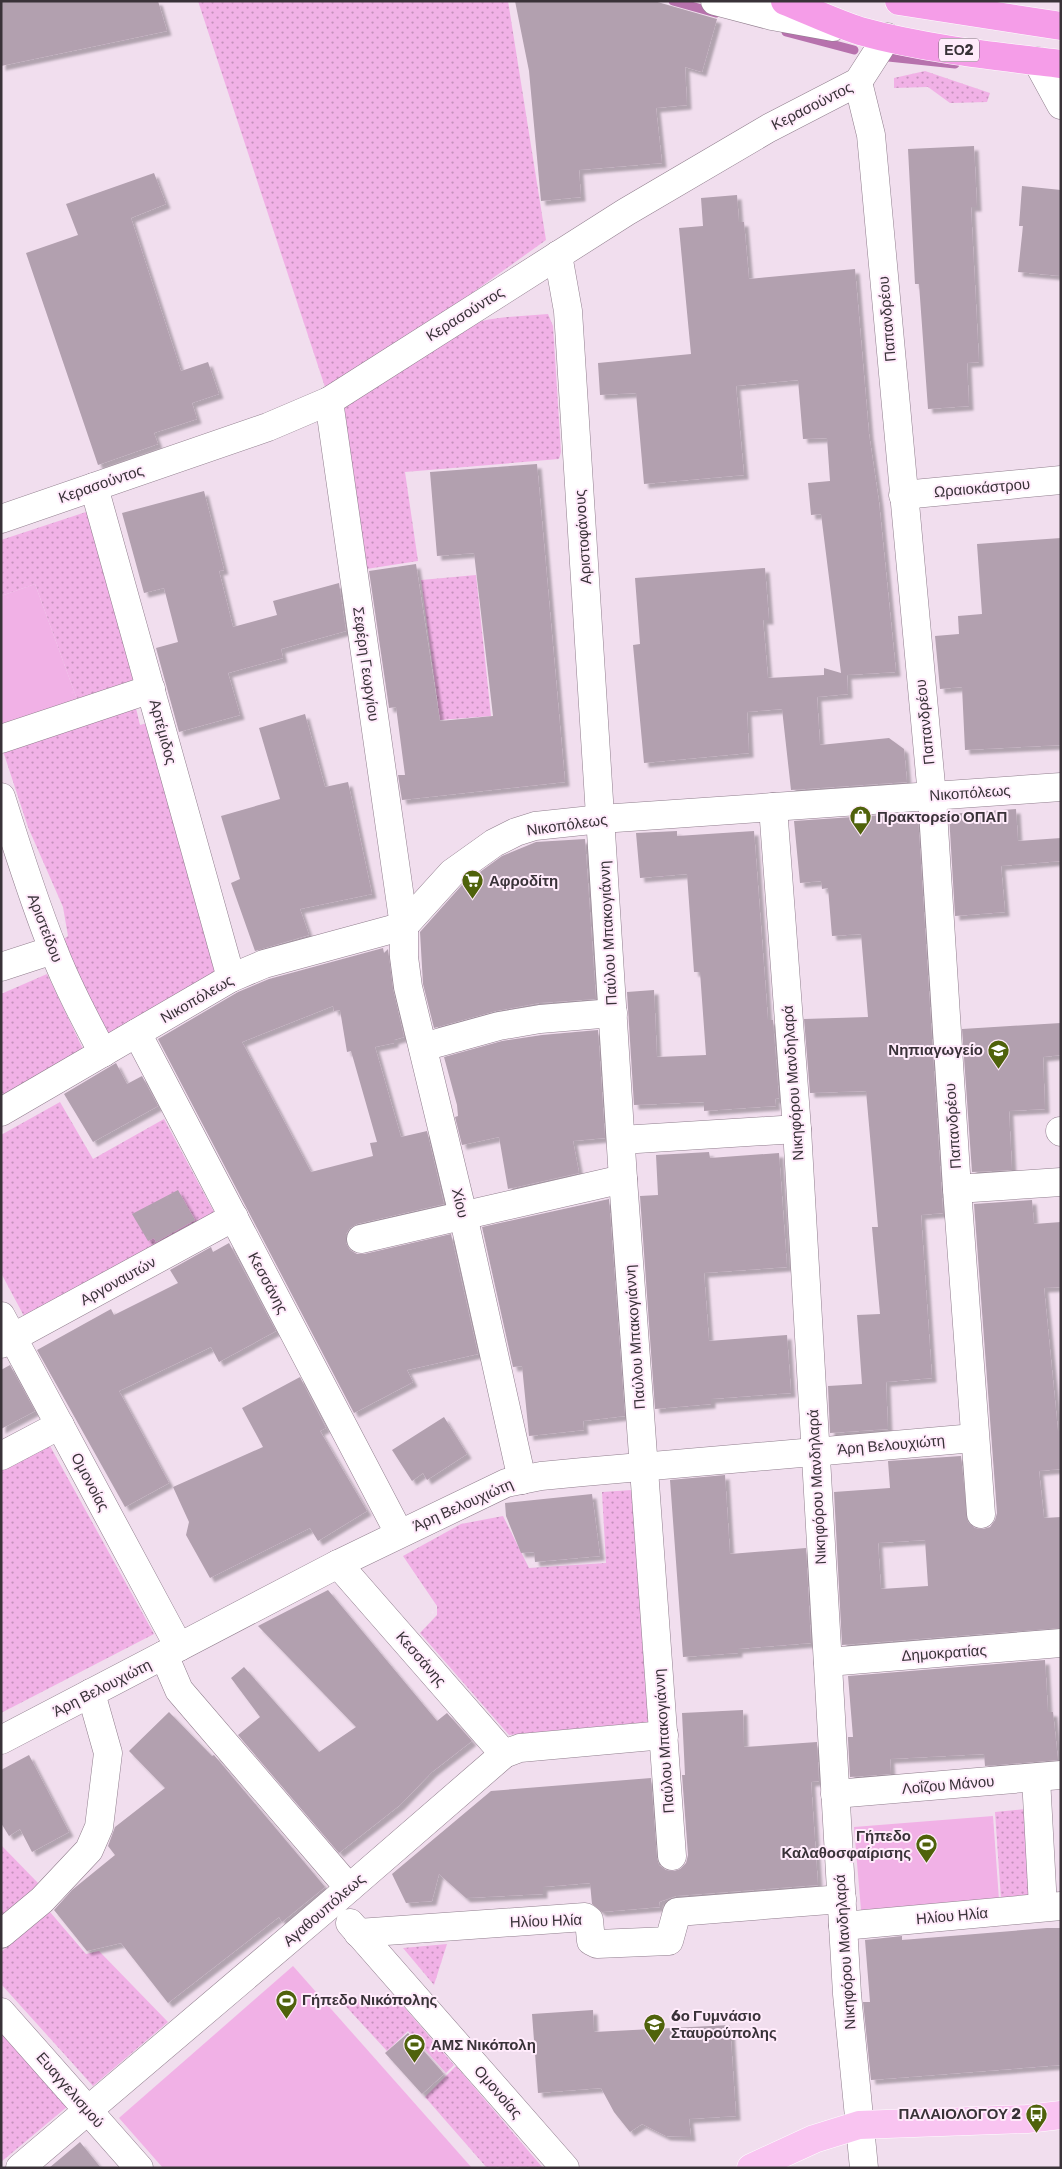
<svg xmlns="http://www.w3.org/2000/svg" width="1062" height="2169" viewBox="0 0 1062 2169" font-family="Rubik,sans-serif">
  <defs>
    <pattern id="grass-dots" width="8" height="8" patternUnits="userSpaceOnUse" patternTransform="scale(1.25)"><rect width="8" height="8" fill="#f1b1e6"/><path d="M2 2h.1M6 6h.1" fill="none" stroke="#c491bb" stroke-width="1.8" stroke-linecap="round"/></pattern>
    <filter id="shadow"><feDropShadow dx="4.5" dy="4.5" stdDeviation="1" flood-color="#0004"/></filter>
  </defs>
  <rect width="100%" height="100%" fill="#f1deee"/>
  <g fill="url(#grass-dots)">
    <path d="M198,1h310l38,239 -113,81 -108,66z"/>
    <path d="M925,71l65,22 -3,9 -37,1 -22,-16 -34,1v-10z"/>
    <path d="M548,314l5,12 8,126 -2,7 -154,13 13,89 -58,9 -22,-159c39,-26 101,-77 144,-90 21,-5 45,-5 66,-7z"/>
    <path d="M89,511l50,167 -61,24 -43,-118 -34,12v-56z"/>
    <path d="M476,575l15,141 -51,4 -19,-140z"/>
    <path d="M135,704l5,21 7,-2 71,248 -110,65 -48,-94 8,-6 -5,-29 -35,-80 -26,-79z"/>
    <path d="M47,974l36,75 -79,47 -3,-5v-97z"/>
    <path d="M60,1102l33,57 71,-40 51,95 -190,104 -24,-45v-138z"/>
    <path d="M50,1446l104,188 -153,79v-242z"/>
    <path d="M632,1490l17,232 -140,13 -89,-102 17,-18v-9l-34,-50 58,-32 42,-8 26,52 77,-5 -4,-71z"/>
    <path d="M1025,1809l10,88 -34,2 -6,-87z"/>
    <path d="M1,1845l39,40 -39,34z"/>
    <path d="M50,1912l36,42 13,-3 69,71 -75,64 -92,-102v-32z"/>
    <path d="M447,1944l-13,41 -31,-37z"/>
    <path d="M397,1999l57,66 -8,8 -38,-42 -21,20 -47,-51z"/>
    <path d="M1,2029l67,77 -67,56z"/>
    <path d="M456,2066l87,102h-56l-62,-71z"/>
  </g>
  <g fill="#f1b1e6">
    <path d="M35,584l43,118 -77,26v-132z"/>
    <path d="M993,1816l6,84 -138,10 -7,-83z"/>
    <path d="M293,1966l179,202h-309l-44,-50z"/>
  </g>
  <g fill="none" stroke-linecap="round" stroke-linejoin="round">
    <g stroke="#b772ad" stroke-width="9">
      <path d="M673,1l43,12"/>
      <path d="M786,32l68,18"/>
      <path d="M879,56l76,8"/>
    </g>
  </g>
  <g fill="#b2a0af" fill-rule="evenodd" filter="url(#shadow)">
    <path d="M1,1h157l9,30 -166,35z"/>
    <path d="M515,1h139l63,18 -15,53 -17,-5 2,38 -31,3 6,55 -83,7 2,27 -40,4 -12,-130z"/>
    <path d="M974,146l3,61h-6l8,155 -12,1 2,43 -41,3 -9,-125h-4l-7,-135z"/>
    <path d="M154,173l12,31 -35,14 50,153 27,-9 11,32 -27,9 5,16 -43,14 4,11 -60,21 -72,-212 52,-18 -12,-31z"/>
    <path d="M1022,186l39,4v86l-43,-4 5,-46h-4z"/>
    <path d="M737,195l2,27h5l5,57 106,-10 14,165 10,68 17,170 -49,3 1,19 -31,3 3,48 69,-7 15,11 3,33 -116,8 -9,-81 -35,3 2,41 -105,10 -11,-118 7,-1 -5,-66 130,-10 4,52h-6l5,58 56,-3v-7l17,5 -20,-159 -10,1 -3,-32 22,-2 -3,-43 -24,1 -5,-59 -62,6 8,89 -100,9 -8,-91 -36,2 -2,-32 93,-9 -12,-126 24,-2 -2,-28z"/>
    <path d="M537,464l28,318 -163,18 -4,-25h7l-9,-68 -7,1 -20,-137 47,-7 24,157 53,-5 -19,-163 -37,3 -7,-84z"/>
    <path d="M204,491l20,79 -5,1 14,56 44,-12 -4,-14 66,-18 7,48 -65,18 2,9 -55,15 12,42 -61,17 -23,-84 22,-6 -14,-54 -20,5 -22,-80z"/>
    <path d="M1061,538v207l-96,5 -3,-63 -22,2 -5,-53 24,-2 -1,-18 24,-2 -5,-70z"/>
    <path d="M305,714l20,73 23,-5 24,112 -72,15 9,26 -54,16 -24,-68 9,-4 -19,-63 59,-17 -21,-71z"/>
    <path d="M1016,809l2,32 43,-3v23l-60,5 4,46 -50,4 -6,-102z"/>
    <path d="M912,813l-1,4 7,-1 25,397 -22,2 11,163 -46,4 2,47 -58,4 -2,-47 34,-2 -5,-69 23,-1 -8,-87h6l-12,-136 -56,2 -6,-74 64,-2 -7,-83 -29,2 -4,-48 -6,1 -1,-8 -21,2 -6,-62z"/>
    <path d="M677,831v5l77,-5 14,189h5l6,78 -4,1 1,7 -72,5v-9l-70,3 -7,-113 27,-2 3,67 49,-2 -6,-83h-6l-7,-98 -47,4 -4,-45z"/>
    <path d="M585,839l11,160 -57,4 -43,8 -62,17 -11,-44 -3,-52 42,-47 40,-29 34,-14z"/>
    <path d="M383,948l1,5 4,-4 5,40 11,48 -10,3v3l-19,4 26,90 26,-6 17,73 -87,20 -7,4 -4,6v9l4,7 7,4h7l87,-20 27,120 -71,16 6,12 -59,31 -196,-374 80,-47 31,-13zM333,1006l1,5 6,-1 7,42 4,-1 26,91 -7,1 3,13 -62,16 -69,-130z"/>
    <path d="M1061,1023v32l-18,2 2,52 -36,2 3,59 -40,2 -10,-143z"/>
    <path d="M598,1030l7,108 -32,3 6,32 -71,16 -9,-52 -37,8 -7,-28 3,-1 -1,-11 -13,-48 58,-16 40,-6z"/>
    <path d="M116,1063l11,21 15,-8 16,30 -65,36 -29,-48z"/>
    <path d="M709,1152l1,6 69,-5 8,114 -83,6 5,68 78,-6 4,58 -80,6v5l-56,5 -15,-213 18,-1 -2,-40z"/>
    <path d="M178,1190l17,30 -39,22 -2,-4 -6,3 -16,-27z"/>
    <path d="M609,1199l16,217 -42,5 1,9 -55,6 -7,-70 -9,1 -31,-140z"/>
    <path d="M1032,1200l2,24 27,-2v65l-17,1 14,143h3v38l-22,2 5,47 17,-1v111l-219,17 -8,-153 56,-4 -2,-27 73,-5 7,66 7,6 8,1 7,-2 5,-7 2,-7 -23,-309zM925,1540l3,46 -47,3 -3,-46z"/>
    <path d="M229,1243l47,88 -57,31 -8,-15 -92,44 50,92 -44,24 -88,-157 74,-41 3,6 64,-32 -8,-13 41,-23 2,5z"/>
    <path d="M10,1365l25,46 -34,18v-59z"/>
    <path d="M300,1377l26,51 -6,3 47,80 -49,30 -8,-13 -100,50 -24,-43 3,-13 -16,-35 90,-40 -21,-39z"/>
    <path d="M444,1417l23,37 -40,26 -4,-7 -11,8 -20,-31z"/>
    <path d="M725,1475l5,79 76,-6 5,95 -73,6v4l-55,4 -13,-177z"/>
    <path d="M592,1494l8,62 -65,6 -1,-10 -13,1 -15,-37 -1,-13z"/>
    <path d="M328,1590l109,131 10,-8 25,28 -40,31 -32,33 -61,48 -101,-118 22,-18 -29,-39 13,-11 75,85 37,-25 -98,-101z"/>
    <path d="M1045,1660l3,52h5l5,48 -73,6 -1,-12 -94,5 1,15 -41,3 -2,-38v-2h5l-5,-61z"/>
    <path d="M743,1710l1,37 73,-5 2,39 -8,1 7,103 -142,11 -17,6 1,5 -58,5 -10,-8 -2,-21 -47,4v7l-77,4 -27,-24 -7,27 -26,2 -14,-29 99,-83 160,-13 6,80 2,7 7,5 8,1 6,-2 6,-6 2,-8 -6,-80h3l-3,-62z"/>
    <path d="M169,1712l43,44 2,-1 111,132 -43,35 -3,-5 -111,86 -47,-60 -34,8 -33,-41 18,-20 43,-35 -7,-9 7,-19 50,-39 -36,-37z"/>
    <path d="M29,1755l40,77 -37,20 -12,-23 -11,7 -8,-13v-53z"/>
    <path d="M1047,1928h14v137l-190,15 -8,-78h7l-5,-62 37,-4v4z"/>
    <path d="M593,2010l1,22 136,-7 6,91 -47,3 2,18 -25,-1 -24,-12 -12,8 -16,-20 -13,-24 -63,5 -6,-79z"/>
    <path d="M408,2033l36,41 -22,20 -37,-41z"/>
    <path d="M80,2142l21,26h-52z"/>
  </g>
  <g fill="none" stroke-linecap="round" stroke-linejoin="round">
    <defs>
      <g id="minor">
        <path d="M715,1l57,15 61,11"/>
        <path d="M1037,61l24,44"/>
        <path d="M858,82l13,53 61,661 25,393 24,325"/>
        <path d="M558,255l10,56 55,868 49,677"/>
        <path d="M329,401l75,525v31l4,30 55,228 59,265"/>
        <path d="M94,487l137,491"/>
        <path d="M903,495l158,-15"/>
        <path d="M1,519l267,-92 61,-26 297,-189 143,-84 89,-46 29,-45"/>
        <path d="M1,739l150,-50"/>
        <path d="M1,797c16,51 32,102 52,152 14,36 32,70 50,104"/>
        <path d="M773,807l24,322 50,865 17,174"/>
        <path d="M1,967l52,-17"/>
        <path d="M137,1033l262,500"/>
        <path d="M423,1047l76,-21 41,-7 73,-6"/>
        <path d="M1,1112l230,-134 33,-14 140,-38 48,-53 42,-30 22,-11 19,-6 66,-7 460,-32"/>
        <path d="M1060,1131l1,1"/>
        <path d="M621,1140l176,-11"/>
        <path d="M957,1189l104,-7"/>
        <path d="M361,1239l262,-60"/>
        <path d="M1,1316l178,331"/>
        <path d="M1,1344l233,-127"/>
        <path d="M1,1456l59,-31"/>
        <path d="M338,1564l166,190"/>
        <path d="M164,1655l15,35 170,198"/>
        <path d="M828,1662l233,-19"/>
        <path d="M1,1740l337,-176 168,-81 35,-7 42,-4 391,-34"/>
        <path d="M1036,1778l7,129"/>
        <path d="M835,1794l226,-19"/>
        <path d="M350,1923l215,245"/>
        <path d="M843,1926l218,-20"/>
        <path d="M358,1933l227,-16 4,3 2,21 6,3 72,-3 8,-29 165,-13"/>
        <path d="M1,1934l41,-34 47,-50 10,-23 9,-74 -17,-60"/>
        <path d="M1,2012l138,156"/>
        <path d="M20,2168l312,-265 172,-149 16,-6 144,-13"/>
      </g>
      <path id="major" d="M751,2168l63,-29 45,-14 168,-6 34,-4"/>
      <g id="highway">
        <path d="M785,1c25,10 50,22 75,30 65,18 134,25 201,33"/>
        <path d="M899,1l162,25"/>
      </g>
    </defs>
    <use href="#minor" stroke="#907e8d" stroke-width="29"/>
    <use href="#major" stroke="#fff" stroke-width="29"/>
    <use href="#highway" stroke="#fff" stroke-width="29"/>
    <use href="#minor" stroke="#fff" stroke-width="28"/>
    <use href="#major" stroke="#f9c4f1" stroke-width="28"/>
    <use href="#highway" stroke="#f59de8" stroke-width="28"/>
  </g>
  <defs>
    <symbol id="shop-pin" viewBox="-11 -11 22 30"><path d="M0 17L-7.5 6A9.5 9.5 0 1 1 7.5 6Z" fill="#4f620b" stroke="#ffebfb"/><path d="M-5-2.5h2.3a2.7 3.5 0 0 1 5.4 0H5L5.5 6h-11ZM-1.5-2.5h3a1.5 2.3 0 0 0-3 0Z" fill="#fff"/></symbol>
    <symbol id="supermarket-pin" viewBox="-11 -11 22 30"><path d="M0 17L-7.5 6A9.5 9.5 0 1 1 7.5 6Z" fill="#4f620b" stroke="#ffebfb"/><path d="M-6-5.5h2.5l.6 2H6L4.5 2H-2.5L-4.4-4H-6ZM-1.5 3.2a1.3 1.3 0 1 0 .1 0ZM3 3.2a1.3 1.3 0 1 0 .1 0Z" fill="#fff"/></symbol>
    <symbol id="school-pin" viewBox="-11 -11 22 30"><path d="M0 17L-7.5 6A9.5 9.5 0 1 1 7.5 6Z" fill="#4f620b" stroke="#ffebfb"/><path d="M0-5L7-2L0 1L-7-2ZM-4 1L0 2.5L4 1V4Q0 6-4 4Z" fill="#fff"/></symbol>
    <symbol id="stadium-pin" viewBox="-11 -11 22 30"><path d="M0 17L-7.5 6A9.5 9.5 0 1 1 7.5 6Z" fill="#4f620b" stroke="#ffebfb"/><path d="M0-5a6.5 5 0 1 0 0 10a6.5 5 0 1 0 0-10ZM-3.5-1.8h7v3.6h-7Z" fill="#fff"/></symbol>
    <symbol id="bus-pin" viewBox="-11 -11 22 30"><path d="M0 17L-7.5 6A9.5 9.5 0 1 1 7.5 6Z" fill="#4f620b" stroke="#ffebfb"/><path d="M-5-6H5V4H4V6H2V4H-2V6H-4V4H-5ZM-3.5-4V0h7V-4ZM-3.5 1.2v1.5H-2V1.2ZM2 1.2v1.5H3.5V1.2Z" fill="#fff"/></symbol>
  </defs>
  <g fill-rule="evenodd">
    <use href="#shop-pin" x="848" y="804" width="25" height="34"/>
    <use href="#supermarket-pin" x="460" y="868" width="25" height="34"/>
    <use href="#school-pin" x="986" y="1038" width="25" height="34"/>
    <use href="#stadium-pin" x="914" y="1832" width="25" height="34"/>
    <use href="#stadium-pin" x="274" y="1988" width="25" height="34"/>
    <use href="#school-pin" x="642" y="2012" width="25" height="34"/>
    <use href="#stadium-pin" x="402" y="2032" width="25" height="34"/>
    <use href="#bus-pin" x="1024" y="2102" width="25" height="34"/>
  </g>
  <g text-anchor="middle" stroke-width="4" stroke-linejoin="round" paint-order="stroke">
    <rect fill="#ffebfb" stroke="#746a72" stroke-width="1" x="939" y="38.5" width="40" height="23" rx="4"/>
    <g font-size="14" font-weight="bold" fill="#393238">
      <text x="959" y="55">ΕΟ2</text>
    </g>
    <g font-size="15" fill="#393238" stroke="#ffebfb">
      <text transform="translate(812 106) rotate(-27)" y="5">Κερασούντος</text>
      <text transform="translate(465 314) rotate(-32)" y="5">Κερασούντος</text>
      <text transform="translate(887 319) rotate(-95)" y="5">Παπανδρέου</text>
      <text transform="translate(101 484) rotate(-19)" y="5">Κερασούντος</text>
      <text transform="translate(982 488) rotate(-5)" y="5">Ωραιοκάστρου</text>
      <text transform="translate(583 537) rotate(-94)" y="5">Αριστοφάνoυς</text>
      <text transform="translate(366 664) rotate(82)" y="5">Σεφέρη Γεωργίου</text>
      <text transform="translate(925 722) rotate(-96)" y="5">Παπανδρέου</text>
      <text transform="translate(163 732) rotate(75)" y="5">Αρτέμιδος</text>
      <text transform="translate(970 793) rotate(-4)" y="5">Νικοπόλεως</text>
      <text transform="translate(567 825) rotate(-8)" y="5">Νικοπόλεως</text>
      <text transform="translate(45 928) rotate(69)" y="5">Αριστείδου</text>
      <text transform="translate(608 933) rotate(-93)" y="5">Παύλου Μπακογιάννη</text>
      <text transform="translate(197 999) rotate(-30)" y="5">Νικοπόλεως</text>
      <text transform="translate(793 1083) rotate(-94)" y="5">Νικηφόρου Μανδηλαρά</text>
      <text transform="translate(953 1126) rotate(-94)" y="5">Παπανδρέου</text>
      <text transform="translate(460 1203) rotate(77)" y="5">Χίου</text>
      <text transform="translate(118 1281) rotate(-29)" y="5">Αργοναυτών</text>
      <text transform="translate(268 1283) rotate(62)" y="5">Κεσσάνης</text>
      <text transform="translate(635 1337) rotate(-94)" y="5">Παύλου Μπακογιάννη</text>
      <text transform="translate(891 1445) rotate(-5)" y="5">Άρη Βελουχιώτη</text>
      <text transform="translate(90 1482) rotate(62)" y="5">Ομονοίας</text>
      <text transform="translate(817 1487) rotate(-93)" y="5">Νικηφόρου Μανδηλαρά</text>
      <text transform="translate(463 1505) rotate(-24)" y="5">Άρη Βελουχιώτη</text>
      <text transform="translate(944 1653) rotate(-4)" y="5">Δημοκρατίας</text>
      <text transform="translate(421 1659) rotate(49)" y="5">Κεσσάνης</text>
      <text transform="translate(102 1688) rotate(-27)" y="5">Άρη Βελουχιώτη</text>
      <text transform="translate(664 1741) rotate(-94)" y="5">Παύλου Μπακογιάννη</text>
      <text transform="translate(948 1785) rotate(-5)" y="5">Λοΐζου Μάνου</text>
      <text transform="translate(324 1910) rotate(-41)" y="5">Αγαθουπόλεως</text>
      <text transform="translate(952 1916) rotate(-5)" y="5">Ηλίου Ηλία</text>
      <text transform="translate(546 1921) rotate(-2)" y="5">Ηλίου Ηλία</text>
      <text transform="translate(845 1952) rotate(-94)" y="5">Νικηφόρου Μανδηλαρά</text>
      <text transform="translate(70 2090) rotate(49)" y="5">Ευαγγελισμού</text>
      <text transform="translate(498 2092) rotate(49)" y="5">Ομονοίας</text>
    </g>
    <g font-size="15" font-weight="bold" fill="#393238" stroke="#ffebfb" text-anchor="start">
      <text x="877" y="822">Πρακτορείο ΟΠΑΠ</text>
      <text x="489" y="886">Αφροδίτη</text>
      <text x="983" y="1055" text-anchor="end">Νηπιαγωγείο</text>
      <text x="911" y="1841" text-anchor="end">Γήπεδο<tspan x="911" dy="17">Καλαθοσφαίρισης</tspan></text>
      <text x="302" y="2005">Γήπεδο Νικόπολης</text>
      <text x="671" y="2021">6ο Γυμνάσιο<tspan x="671" dy="17">Σταυρούπολης</tspan></text>
      <text x="431" y="2050">ΑΜΣ Νικόπολη</text>
      <text x="1021" y="2119" text-anchor="end">ΠΑΛΑΙΟΛΟΓΟΥ 2</text>
    </g>
  </g>
  <rect width="1062" height="2169" fill="none" stroke="#393238" stroke-width="5"/>
</svg>
